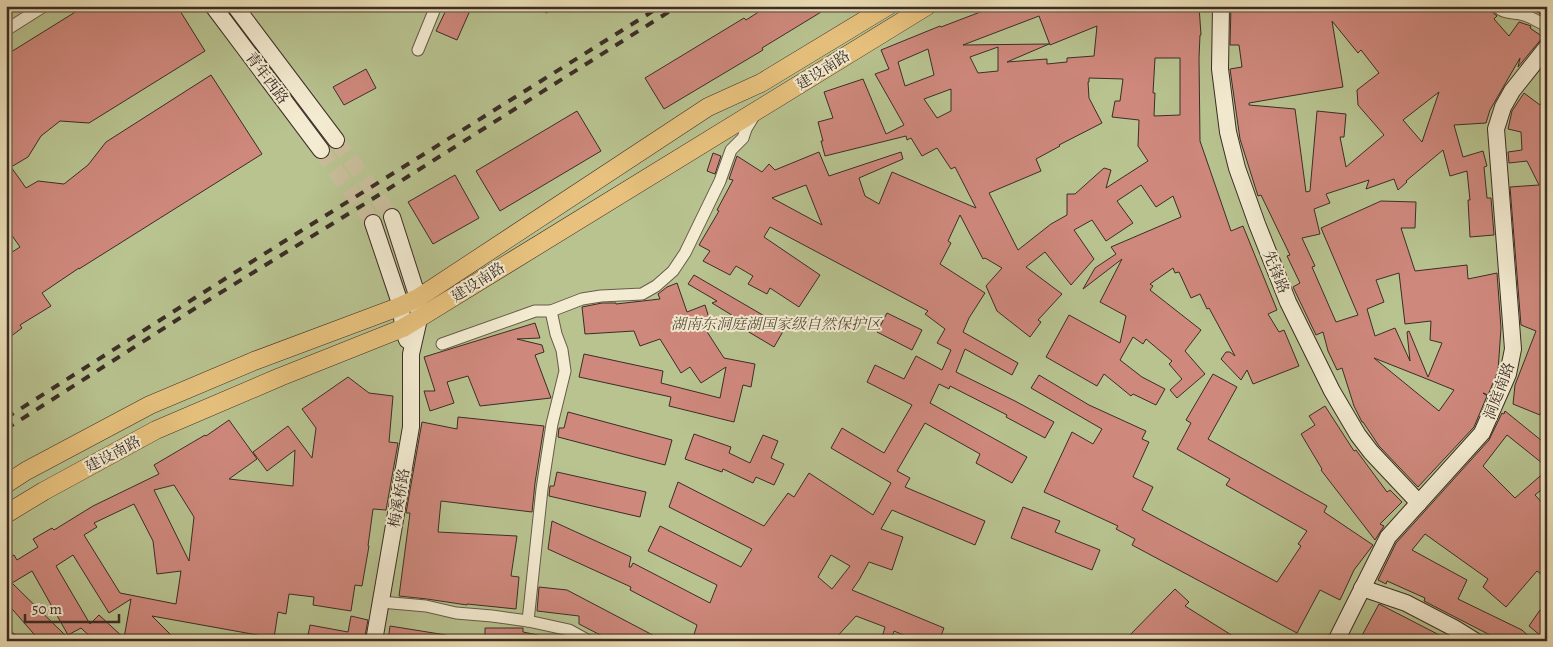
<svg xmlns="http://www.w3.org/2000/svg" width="1553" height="647" viewBox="0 0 1553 647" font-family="Alegreya,'Noto Serif SC',serif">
  <rect width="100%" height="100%" fill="#eee2ba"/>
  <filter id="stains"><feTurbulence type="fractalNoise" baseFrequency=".004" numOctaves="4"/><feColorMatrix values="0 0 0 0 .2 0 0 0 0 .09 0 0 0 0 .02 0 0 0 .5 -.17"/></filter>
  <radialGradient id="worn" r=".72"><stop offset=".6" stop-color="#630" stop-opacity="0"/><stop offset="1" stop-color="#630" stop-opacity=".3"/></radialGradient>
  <rect fill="#b8c390" stroke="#7a785b" x="6" y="6" width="1541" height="635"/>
  <g fill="#ce887c" stroke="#3c2d26" fill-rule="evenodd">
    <path d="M85,6h92l28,45 -116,72 -29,-2 -19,15 -13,21 -17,10 15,21 12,-7 26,3 24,-19 18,-23 105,-67 51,79 -183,115v-1l-37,25 9,13 -31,19 2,3 -16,12v-84l14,-9 -14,-20v-172z"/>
    <path d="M448,6h24l-15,34 -21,-9z"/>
    <path d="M768,6h63l-69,42 1,2 -99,59 -19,-31 99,-60 2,2z"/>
    <path d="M996,6h203l2,29h-1l-1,23 1,83 31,90 12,-5 34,84 -9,4 11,18 5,-2 15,36 -46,18 -6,-14 -6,10 -20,-21 5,-7h4l5,4 -26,-48 -2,1 -7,-15 -9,4 -12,-26 -4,1 -2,-5 -23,16 3,2 -3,4 51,40 -16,21 20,23 -28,24 -7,-8 12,-11 -13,-15 3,-3 -26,-22 -3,5 -10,-7 -13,23 22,17 23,12 -9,16 -23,-11 -2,2 -27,-22 -7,12 -51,-29 23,-42 51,28 6,-27 -26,-14 22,-43 -39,30 12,-21 21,-14 -5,-7 70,-30 -8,-21 -17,11 -15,-22 -24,16 16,22 -27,18 -14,-21 -18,10 20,29 -23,26 -26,-33 -19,15 36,27 -24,26 3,2 -11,15 -33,-26 -11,-25 16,-18 -17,-10 -2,1 -23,-44 -12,26 3,2 -11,21 45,29 -16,25 -6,14 55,31 -6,12 -47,-26 -9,23 59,29 39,21 -9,16 -39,-21 1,-2 -57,-29 -1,3 -10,-5 -9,19 97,54 -15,26 -36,-20 4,-9 -55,-31 -28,48 13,7 -5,9 80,34 -10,24 -83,-35 -11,19 22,8 -11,33 -23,-8 -10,18 -7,10 92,38 -5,13h-22l-23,-10 -3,10h-10l4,-14 -29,-11 -23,25h-141l5,-16 -67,-35 1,-3 -83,-38 4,-28 79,36 -2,10h2l2,-4 77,40 7,-18 -69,-34 12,-25 81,41 11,-18 -83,-42 9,-25 86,44 24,-33 6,4 15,-24 64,42 18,-32 -60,-35 11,-20 42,25 28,-48 -45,-23 8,-17 29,14 12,-23 26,14 9,-20 -14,-7 8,-14 -20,-15 3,-3 -158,-84 -6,10 56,38 -21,32 -29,-19 -3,6 -19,-10 5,-8 -17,-10 -6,9 -27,-14 7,-10 -11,-6 20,-34 -2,-1 16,-30 -4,-1 8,-23 25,16 7,-8 6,6 44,-18 10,24 72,-24 2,7 -44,19 6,18 14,8 13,-32 84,36 -21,-41 -4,2 -14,-21 -15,8 -11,-18 -4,2 -1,-4 -81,20 -4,-15h2l-5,-19 15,-4 -9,-26 39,-13 23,55 18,-9 -29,-51 14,-5 -8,-19 59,-24 1,1zM1039,16l11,29 47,-19 -3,30 -27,2v4l-20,2v-5l-40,3 42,-18 -86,1zM998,47v24l-20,2 -8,-16zM928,49l6,26 -29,11 -7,-24zM1155,58h25v57l-26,1 1,-23h-2zM1089,78l34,1 -3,22h-5l-3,16 27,3 -1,26 10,15 -42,27 5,-18 -7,-2 -29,26h-8v21l-16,9 -33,26 -29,-57 52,-22 -5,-12 24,-13 -1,-1 43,-22 -13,-25 -1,-16h1zM951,89v22l-14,7 -13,-19zM806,185l16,40 -50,-27zM831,555l19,11 -18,23 -14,-12z"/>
    <path d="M1231,6h259l1,5 6,5 -3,3 15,17 10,-14 12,4 -1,2 13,9 -25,30 2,-9 -30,52 -4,13 -32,2 9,32 20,-6 4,15 -3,1 3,31h4l3,37 -24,2 -2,-37h2l-3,-29 -17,5 -7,-26 -37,31 1,1 -9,8 -4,-11 -28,10 3,-9 -43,14 4,9 -16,6 6,25 -18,4 13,28 -3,1 24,55 22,-7 -37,-87 60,-27 35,1 -1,26h-14l14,43 52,-6 1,14 29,-6 4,55 -3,43 -10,24 -5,-2 4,3 -13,31 -56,60 -39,-41 -16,-24h-1l-8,-16 -12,-38 -5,2 -9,-19 -5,-19 -7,3 -23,-48 7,-4 -13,-27 3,-1 -29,-60 -3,1 -18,-57 -10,-70 12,-2 -3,-22h-9zM1332,21l26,32 3,-3 18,23 -22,17 1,15 26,30 -38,32 -6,-30h4l2,-23 -29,-3 -7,80 -4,1 -11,-83 -46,-4v-2l94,-16zM1439,92l-17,50 -19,-22zM1399,273l6,51 26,-3 -1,19 12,3 -14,34 -19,-46 -2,1 3,29 -15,-33 -20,8 -8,-27 17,-7 -8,-22zM1374,358l53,21 27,11 -15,21z"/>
    <path d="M1530,6h17v1l-6,7 -12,-6z"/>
    <path d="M366,69l10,19 -32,17 -11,-18z"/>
    <path d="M1547,92v306l-7,17 -27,-11 2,-19 21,-54 -15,-6 -11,-138 29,-2 -12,-24 -18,2 -1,-11 14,-2 -1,-18 -13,-3 4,-18 12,-18 16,12z"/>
    <path d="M577,111l24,40 -101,60 -24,-40z"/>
    <path d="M713,153l8,3 -6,18 -8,-3z"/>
    <path d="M455,175l24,43 -46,26 -25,-42z"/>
    <path d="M694,275l91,53 -11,19 -42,-25 3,-5 -23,-14 5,-2 -29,-17z"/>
    <path d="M677,283l10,29 18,-7 5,16 -8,3 22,34 31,6 -4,23 -8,-2 -9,37 -65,-16 2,-9 -92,-20 5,-23 79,17 -2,12 59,15 6,-31 -25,16 -11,-16 -9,6 -21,-34 -20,7 -6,-15 -49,3 -3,-27 20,-4h14v1l44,-5 -2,-5 9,-7z"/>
    <path d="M887,313l35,17 -10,20 -35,-18z"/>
    <path d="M535,323l5,15 -23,1 25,6 2,7 -9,3 16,43 -71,8 -12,-30 -21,6 7,21 -24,8 -6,-20h11l-11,-34z"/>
    <path d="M1213,374l24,13 -29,52 119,67 -3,6 49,33 -19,25 -14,30 -20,-10 -23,43 -165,-88 3,-6 -19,-10 2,-3 -74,-34 28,-60 21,12 9,-15 -71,-41 8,-13 50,30 57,26 -4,8 7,3 -16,35 20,10 -11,23 135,72 24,-36 -3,-2 9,-13 -81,-46 4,-6 -53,-30 14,-26 -5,-3z"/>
    <path d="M348,377l21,16 24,3 -4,46 9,1 -12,67 -13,-1 -5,37h1l-7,40 -7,-1 -4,26 -38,-6 1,-8 -25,-3 -3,20 -8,-2 -4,26 -122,-22 25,25h-82l-14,-13 -13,7 -36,-64 -20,12 54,53 -5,5h-21l-34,-39v-42l8,-5 3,5 21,-13 -5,-8 19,-11 2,2 39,-24 66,-32 -5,-9 51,-30 1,1 23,-16 28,39 -28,20 64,7 2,-36 -28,21 -14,-19 35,-26 24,32 4,-30 -14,-19zM174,485l20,32 -5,44 -35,-71zM134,504l19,37 4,33 24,-3 -5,33 -56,-11 -36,-58 13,-8 -3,-4zM73,555l36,58 22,-14 -7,39 -25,-23 -9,9 -34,-58z"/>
    <path d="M1325,406l29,45 2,-1 31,42 3,-2 12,12 -22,22 4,2 -9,14 -54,-70 1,-1 -21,-35 14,-9 -6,-9z"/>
    <path d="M1505,411l42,34v22l-40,-32 -24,31 32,32 32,-28v15l-12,10 12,13v71l-10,-8 -31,36 -23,-20 5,-8 -63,-45 -13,16 55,30 -9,19 64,31 12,11h-39l-7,-7 -64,-33 1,-3 -38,-17 -1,3 -8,-4 18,-37 93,-103 13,-27 2,1z"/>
    <path d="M568,412l104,28 -7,25 -107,-28 1,-9h5z"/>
    <path d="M458,417l86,9 -9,57 -3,29 -91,-11 -3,31 79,4 -6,40 8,1 -3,32 -49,-5v1l-40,-6 -28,-3 11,-83h-4l16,-91 35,7z"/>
    <path d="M694,434l37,13 -2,6 21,10 13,-28 15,6 -7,17 13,6 -10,21 -18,-8 -3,6 -30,-14 -1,3 -37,-13z"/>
    <path d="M557,472l89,20 -6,25 -91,-21 1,-10h4z"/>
    <path d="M1023,507l37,14 -5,11 45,18 -8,20 -81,-32z"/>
    <path d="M539,587l28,3 97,51h-52l-33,-17v-8l-42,-5z"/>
    <path d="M1175,589l14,13 -4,4 56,35h-117z"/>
    <path d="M1379,604l6,3 66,34h-92z"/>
    <path d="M1540,610l7,5v26l-18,-15z"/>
    <path d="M351,616l17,4 -4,21h-57l3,-16 38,7z"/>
    <path d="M390,626l56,9v6h-58z"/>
    <path d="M485,628h38v4l20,4 -1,5h-57z"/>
  </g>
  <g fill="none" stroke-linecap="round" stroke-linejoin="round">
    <g stroke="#cabe9c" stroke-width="16" stroke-dasharray="16 8" stroke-linecap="butt">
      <path d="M336,140l56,77"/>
      <path d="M321,150l52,73"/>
    </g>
    <defs>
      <g id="minor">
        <path d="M1497,6c6,8 14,6 23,8 9,1 18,8 27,12"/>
        <path d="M6,30l38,-24"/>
        <path d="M418,50l18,-44"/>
        <path d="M551,311l31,-12 19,-3 41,-2 14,-8 17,-15 12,-18 35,-72 11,-31 12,-12 3,-9 9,-15"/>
        <path d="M442,344l93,-33h16l5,23 6,16 3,21 -13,53 -10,65 -14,132"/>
        <path d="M381,602l45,4 30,7 36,3 36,5 41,9 20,11"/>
      </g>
      <g id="secondary">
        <path d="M213,6l108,144"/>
        <path d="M235,6l101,134"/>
        <path d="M1221,6l-1,63 8,63 9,36 20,56 31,78 44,89 26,44 13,17 48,51"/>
        <path d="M373,223l28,83 2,22 4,12"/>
        <path d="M1362,588l44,15 48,25 21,13"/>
        <path d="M6,638l3,3"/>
        <path d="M374,641l37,-214v-73l8,-35 -1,-21 -26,-81"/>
        <path d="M1336,641l52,-104 94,-104 26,-59 5,-25 -17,-220 7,-22 9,-16 35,-44"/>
      </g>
      <g id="primary">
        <path d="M6,484l20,-13 124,-66 104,-44 147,-55 17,-8 290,-191 53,-24 127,-77"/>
        <path d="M6,514l38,-23 112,-61 124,-53 123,-49 524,-322"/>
      </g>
    </defs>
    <use href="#minor" stroke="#685a4b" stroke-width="13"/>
    <use href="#secondary" stroke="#3c2d26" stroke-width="18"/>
    <use href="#primary" stroke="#3c2d26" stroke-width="19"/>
    <use href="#minor" stroke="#f4ecd2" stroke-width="11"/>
    <use href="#secondary" stroke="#f4ecd2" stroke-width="16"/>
    <use href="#primary" stroke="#e7c17d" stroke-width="18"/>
    <g stroke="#3c2d26" stroke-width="4" stroke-dasharray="9 9" stroke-linecap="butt">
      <path d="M545,12l8,-6"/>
      <path d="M6,418l258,-164 397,-248"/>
      <path d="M6,429l188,-120 172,-106 312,-197"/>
    </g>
  </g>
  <g text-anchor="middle" stroke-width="4" stroke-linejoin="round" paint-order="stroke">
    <g font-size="15" fill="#3c2d26" stroke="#f4ecd2">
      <text transform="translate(823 70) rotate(-32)" y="5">建设南路</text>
      <text transform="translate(267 78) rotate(53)" y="5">青年西路</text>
      <text transform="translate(1276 272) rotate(68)" y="5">先锋路</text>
      <text transform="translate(478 282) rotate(-32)" y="5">建设南路</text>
      <text transform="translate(1499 391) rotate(-69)" y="5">洞庭南路</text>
      <text transform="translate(113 454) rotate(-28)" y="5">建设南路</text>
      <text transform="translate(399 498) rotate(-80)" y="5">梅溪桥路</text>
    </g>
    <g font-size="15" font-style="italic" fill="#5b5240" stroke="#f4ecd2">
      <text x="776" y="329">湖南东洞庭湖国家级自然保护区</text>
    </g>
  </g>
  <rect width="1553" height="647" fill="none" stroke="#eee2ba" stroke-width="25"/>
  <rect x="8" y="8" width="1538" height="632" fill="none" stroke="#3c2d26" stroke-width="2.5"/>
  <rect x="12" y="12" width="1528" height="622" fill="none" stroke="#3c2d26"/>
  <path d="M25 614v8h94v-8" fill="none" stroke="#3c2d26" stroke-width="2.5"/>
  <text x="32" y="614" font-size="15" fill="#3c2d26" stroke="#f4ecd2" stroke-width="4" paint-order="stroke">50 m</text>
  <rect width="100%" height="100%" filter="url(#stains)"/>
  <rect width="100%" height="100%" fill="url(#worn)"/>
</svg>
